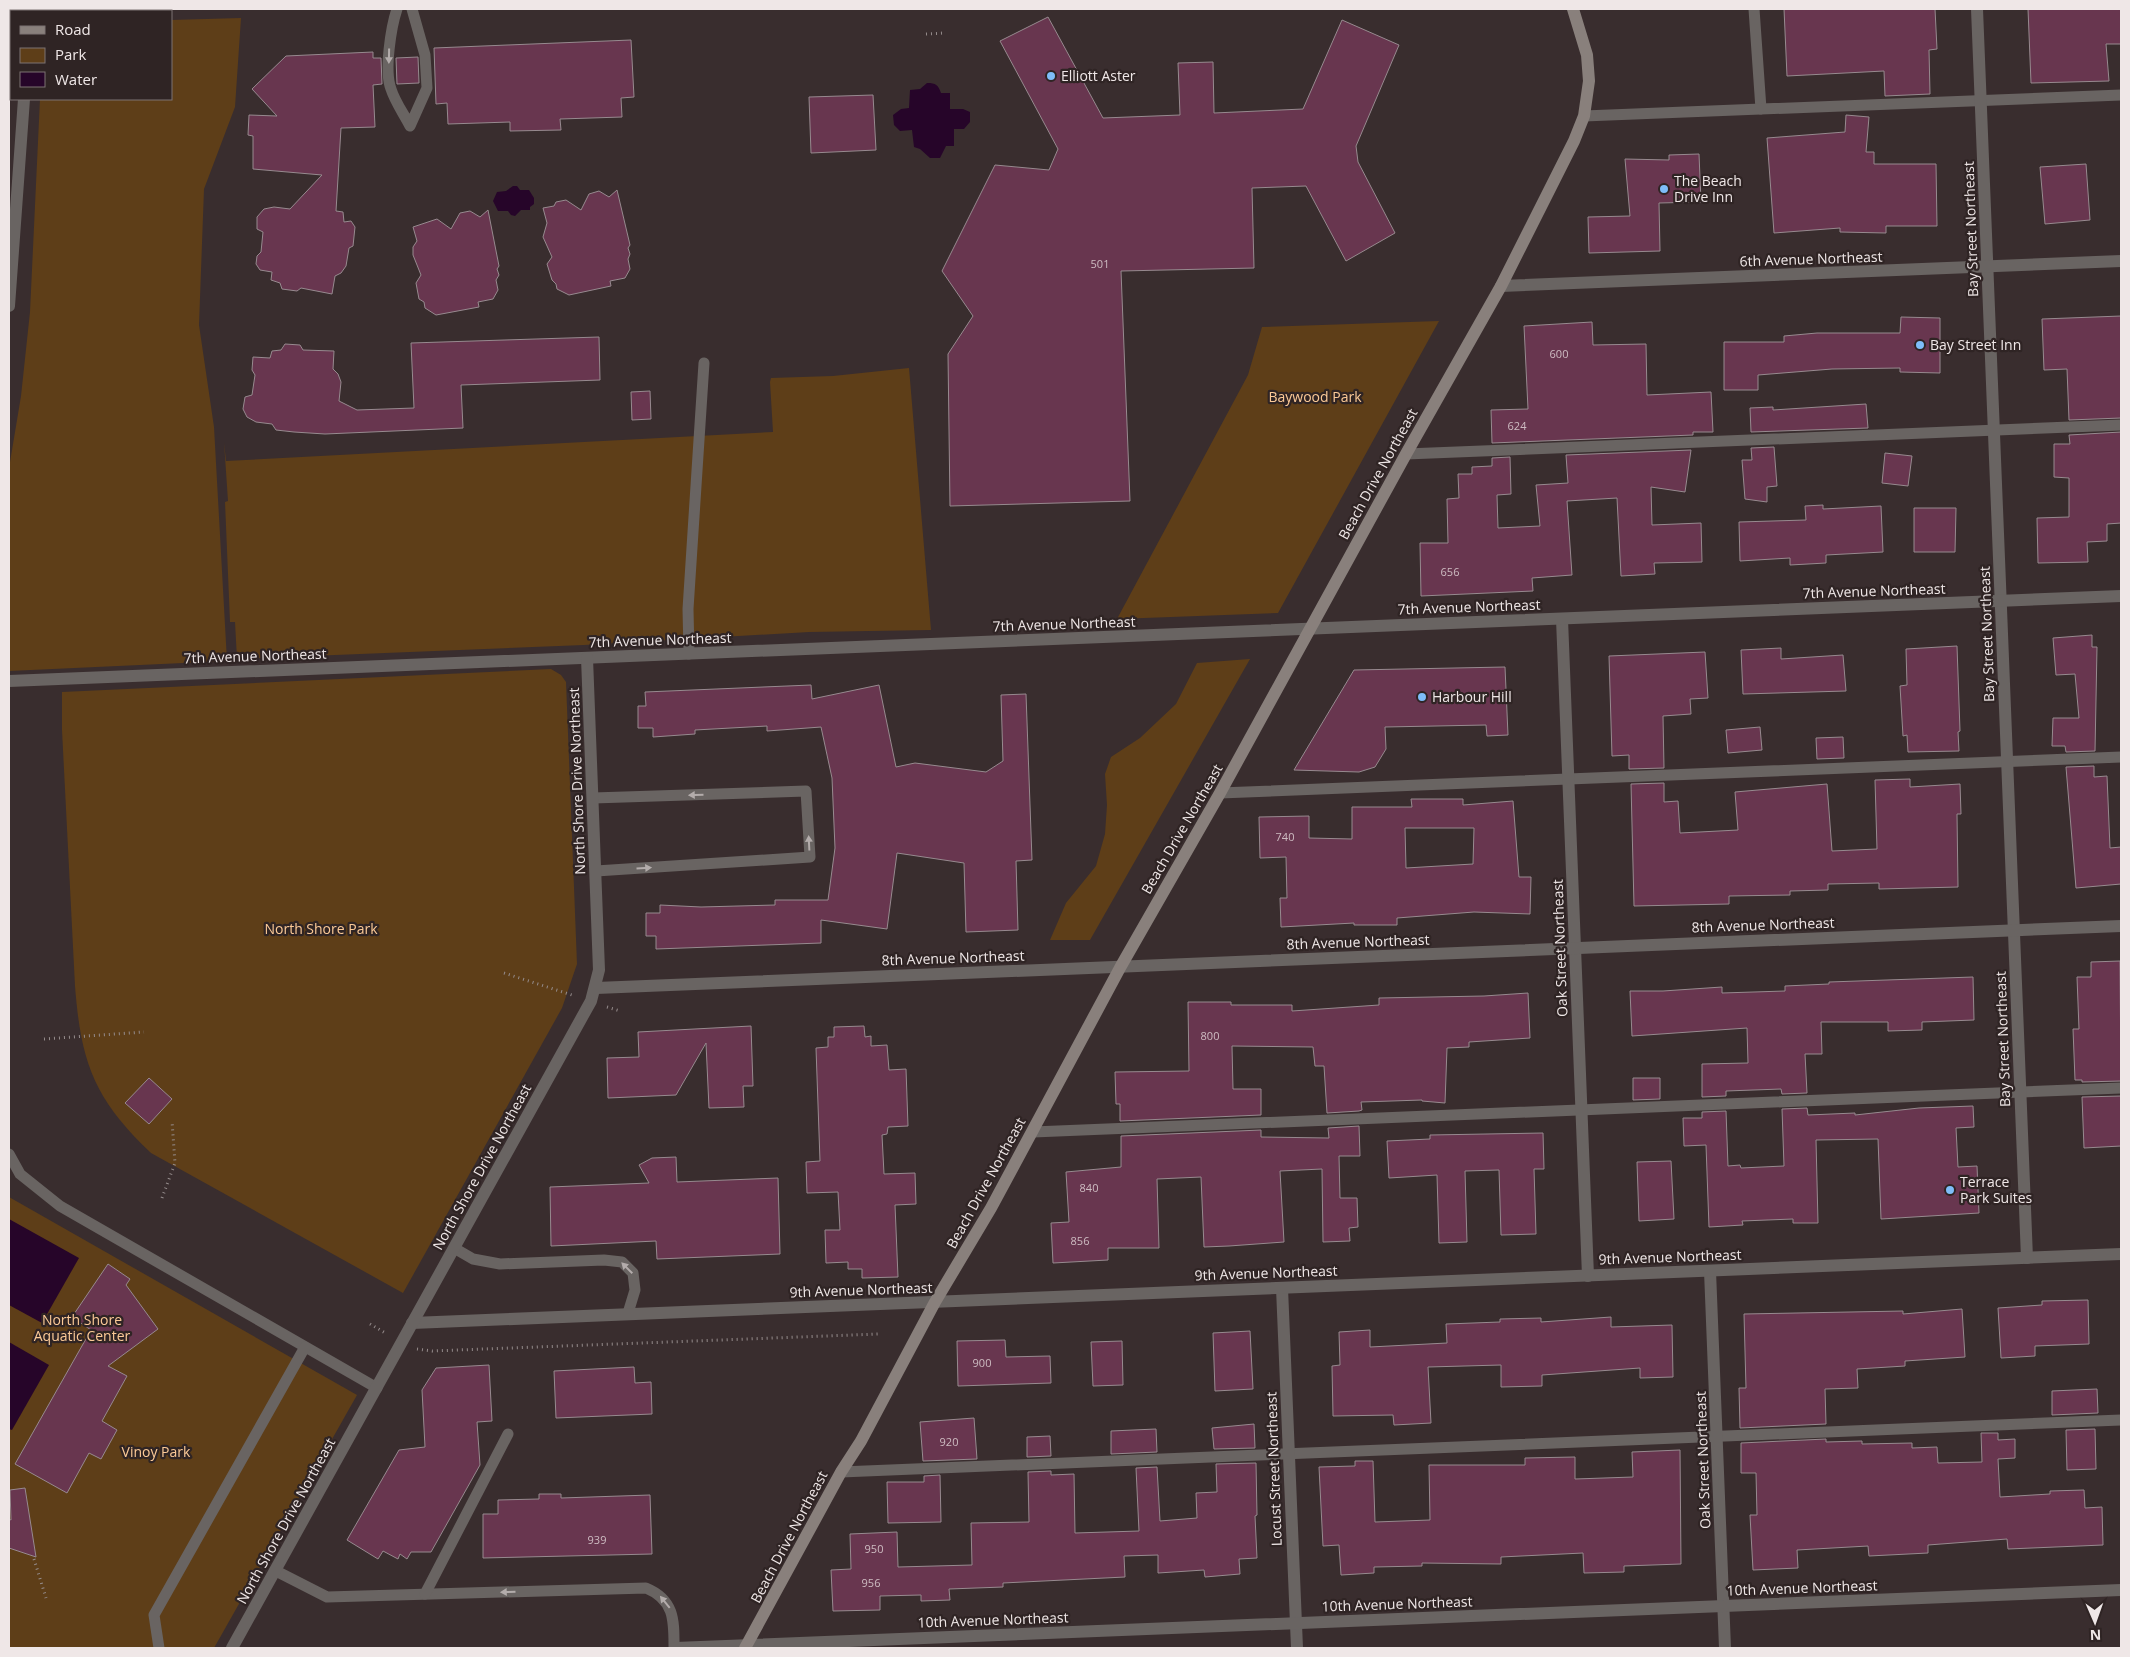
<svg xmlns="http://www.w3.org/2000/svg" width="2130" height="1657" viewBox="0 0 2130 1657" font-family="'Open Sans',sans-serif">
  <rect width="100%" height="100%" fill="#392d2e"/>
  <g fill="#5e3e18">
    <path d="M241,18l-6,89 -31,82 -5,136 15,102 13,234 -218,10v-203l12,-72 9,-84 10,-213h131v-79z"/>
    <path d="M1439,321l-161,292 -161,6 131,-244 14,-48z"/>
    <path d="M909,368l22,262 -122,2 -225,13 -347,14 -2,-37h-5l-5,-120 3,-1 -4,-59 2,19 547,-29 -3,-50 1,-4 62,-2z"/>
    <path d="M1250,659l-160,281h-40l16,-37 30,-37 9,-32 2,-29 -2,-31 6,-17 29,-19 36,-34 21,-41z"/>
    <path d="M551,669l10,6 5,7 11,282 -15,44 -159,285 -252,-140c-57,-54 -70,-90 -76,-167l-13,-256v-38z"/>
    <path d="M9,1197l348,198 -143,253h-205z"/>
  </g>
  <g fill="#260529">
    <path d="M927,83c9,0 11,2 14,10h9v16h13l7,3v10l-6,7h-10v17h-8l-6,12h-10l-10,-9 -6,-2 -2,-17 -12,1 -6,-6 -1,-10 8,-6 8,-1 1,-18 10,-1z"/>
    <path d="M513,186h4l3,4h9l5,8v6l-4,3v3h-9l-6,6 -4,-1 -3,-4h-10l-5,-10 4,-9 9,-1z"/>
    <path d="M9,1219l70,39 -37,65 -33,-18z"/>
    <path d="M9,1342l40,23 -37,65 -3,-1z"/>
  </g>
  <g fill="#68364f" stroke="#978a8f" fill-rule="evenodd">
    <path d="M1784,9h151l2,40 -8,1 1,44 -45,2 -1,-25 -97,5z"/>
    <path d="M2028,9h93v35h-15l3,37 -78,2z"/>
    <path d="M1048,17l55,101 77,-3 -2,-52 35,-1 1,51 89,-4 39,-89 57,25 -43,101 2,16 37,71 -49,28 -40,-75 -54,2 2,80 -133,3 9,230 -180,5 -2,-152 25,-38 -31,-45 53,-106 54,5 9,-21 -58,-108z"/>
    <path d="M631,40l3,57 -13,1 1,19 -62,2 1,11 -51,1v-9l-62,2 -1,-21 -11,1 -2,-56z"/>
    <path d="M373,52v6h8l1,26 -9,1 2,42 -34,1 -5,83 7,1 1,10 7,-1 4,6 -2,19 -4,2 -3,18 -5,7 -6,3 -3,18 -31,-6 -4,3 -15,-2 -2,-6 -9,-3 1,-8 -12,-2 -4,-6 1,-8 4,-4 2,-20 -6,-3v-12l7,-8 10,-2 16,2 32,-34 -69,-6v-33l-5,-1 1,-20 28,1 -25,-27 34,-33z"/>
    <path d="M418,57l1,26 -22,1 -1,-26z"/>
    <path d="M873,95l3,55 -65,3 -2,-56z"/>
    <path d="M1846,115l23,2 -3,35h8v12h62l1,62h-51v7l-46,-1v-4l-66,5 -7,-95 78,-6z"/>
    <path d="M1699,154l2,48 -42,1 1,48 -71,2 -1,-36 42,-1 -5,-57 44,1v-5z"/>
    <path d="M2086,164l4,56 -45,4 -5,-57z"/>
    <path d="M617,190l13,55 -2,3 2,6 -2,5 2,10 -5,9 -15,3 1,5 -42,9 -12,-6 -1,-5 -4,-4 -5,-16 5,-7 -9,-20 4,-14 -4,-15 11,-2 2,-4 10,-2 15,10 8,-16 10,-3 10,6z"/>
    <path d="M488,210l11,56 -2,3 2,6 -3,5 2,10 -5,9 -15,3 1,5 -43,8 -11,-7 -1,-6 -5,-3 -3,-16 5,-8 -8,-20v-8l4,-6 -4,-14 24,-8 14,10 9,-16 10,-2 10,6z"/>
    <path d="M2121,316v102l-52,2 -2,-51 -23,1 -2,-51z"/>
    <path d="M1901,317l39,1v55l-40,-1v-4l-68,1 -74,6v15h-34v-48h60v-6l33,-3h83z"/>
    <path d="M1592,322l1,23 53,-1 1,51 64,-3 2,40h-20v3l-201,8 -1,-33 37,-1 -4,-83z"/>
    <path d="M599,337l1,43 -139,5 2,43 -138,6 -31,-2 -18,-2 -4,-6 -16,-2 -9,-5 -4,-8 2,-12 7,-2 3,-20 -3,-5 1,-13 17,1 2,-7 9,-1 4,-6 15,1 3,5 31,1 -1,18 5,5 3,8 -2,19 18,9 57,-2 -3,-65z"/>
    <path d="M650,391l1,28 -19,1 -1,-28z"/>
    <path d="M1866,404l2,24 -117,4 -1,-24 23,-1v3z"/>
    <path d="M2121,432v91l-14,1v17l-20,1 1,20 -50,1 -1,-45 32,-1v-39l-15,-1v-33h16l-1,-9z"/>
    <path d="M1774,447l3,39 -10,1v15l-22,-3 -3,-39h10l-1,-12z"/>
    <path d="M1691,450l-6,42 -34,-5 1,38 49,-2 1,39 -48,1 1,11 -34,2 -4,-78 -50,3 5,74 -40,3 1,13 -112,5 -1,-53h28l-1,-44 12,-1 -1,-24h14v-7l20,-1v-8l18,-1 1,37 -14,1 1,33 42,-2 -4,-41 32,-2 -2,-28z"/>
    <path d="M1885,453l27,3 -4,30 -26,-3z"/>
    <path d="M1823,505v4l58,-3 2,46 -57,3v8l-36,2v-7l-50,3 -1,-39 67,-2 -1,-14z"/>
    <path d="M1914,508h42l-1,44h-41z"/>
    <path d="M2092,635v12h5l-2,104 -29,1 -1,-6h-13l1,-28h26l-4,-44 -19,1 -3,-37z"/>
    <path d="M1957,646l3,85 -2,1 1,19 -51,1 -1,-17 -4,1 -3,-50 7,-1 -1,-36z"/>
    <path d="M1781,648v11l62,-4 3,36 -103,3 -2,-44z"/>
    <path d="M1705,652l3,46 -18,1 1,15 -28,2 1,52 -35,1v-14l-17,1 -3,-100z"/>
    <path d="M1505,667l3,68 -21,1 -1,-11 -101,2 1,22 -11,18 -16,5 -65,-2 60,-100z"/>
    <path d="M811,685l1,14 67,-14 17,82 19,-4 71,9 17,-11 -2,-66 25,-1 6,166 -16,1 2,69 -52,2 -2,-69 -67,-10 -10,76 -66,-9v23l-165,6v-13h-10v-23h14v-8l41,2 74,-2v-5h53l7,-52 -3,-70 -11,-51 -54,4v-5l-72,4v4l-42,3v-9h-15v-22h8l-1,-14z"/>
    <path d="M1760,727l2,23 -34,3 -2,-23z"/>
    <path d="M1843,737l1,21 -27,1 -1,-21z"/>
    <path d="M2094,766v11l13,-1 3,72 11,-1v37l-45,4 -10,-121z"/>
    <path d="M1910,779v8l50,-3 1,30h-4l1,73 -79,2v-6l-51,1v6l-38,1v4l-61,1v8l-95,2 -3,-122 33,-1v19l14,-1 2,32 58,-3 -3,-38 92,-8 5,67 45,-2 -2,-69z"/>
    <path d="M1411,799h52v6l50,-4 6,76h12l-1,37 -56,-2 -77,6v7h-43v-2l-73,4 -1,-29h7l-1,-41 -26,1 -1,-41 50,-1v22l43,1v-32h60zM1405,828h69l-1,36 -67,4z"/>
    <path d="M2120,961l1,120 -39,1v-2h-7l-2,-51h6l-2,-52h14v-15z"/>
    <path d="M1973,977l1,43 -52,2v8l-34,1v-9h-67l1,32h-17l2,39 -25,1 -1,-5 -55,2v5l-24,1v-33l46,-1 -1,-35 -115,8 -2,-45h33l59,-4v6l63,-2v-5l44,-2v-2z"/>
    <path d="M1528,993l2,45 -61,4v5l-22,1 -2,55 -23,-2v-1l-61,2 1,8 -3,1 -32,2 -3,-47h-9l-2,-19 -81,-1 1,43h28v26l-141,6v-17h-4l-1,-32 74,-1 -1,-69h43v3h61v6l87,-6v-7l105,-2z"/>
    <path d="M751,1026l2,60h-10l1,21 -35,1 -3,-65 -30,52 -68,3 -1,-40 32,-1 -1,-25z"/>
    <path d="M864,1026l1,11 6,-1v10l16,-1 2,25 17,-1 2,57 -20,1 -1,7 -5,1 2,39 31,-1 1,31 -21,1 3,72 -36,1v-9h-14v-7l-22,1 -1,-33h15l-2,-38 -31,1 -1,-31 14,-1 -4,-113 12,-1v-10h6v-10z"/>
    <path d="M149,1078l23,21 -23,25 -24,-21z"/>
    <path d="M1633,1078h27v21l-27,1z"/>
    <path d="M2121,1096v50l-37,2 -2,-51z"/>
    <path d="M1973,1106l1,21 -18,1 2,39 19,-1 2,47 -98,6 -3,-80 -62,1 2,83h-25v-4l-51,2 1,4 -34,2 -3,-82 -22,1 -1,-28h19v-6l24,-1 2,55 12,-1 1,3 43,-2 -2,-57 25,-1 1,7 47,-2v2l64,-7z"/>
    <path d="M1359,1126l1,30h-21l1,42h17l1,29 -9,1 1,13 -27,1 -1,-73 -42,2 4,71 -55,4 -25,1 -3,-70 -44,2 2,69h-51v12l-55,3 -2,-40 18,-1 -3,-50 55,-5v-31l140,-6v7l68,1 -1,-10z"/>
    <path d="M1543,1133l1,36h-10l2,65 -35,1 -2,-65 -34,1 2,71 -28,1 -2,-68 -48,3 -2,-37 43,-2v-4z"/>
    <path d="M676,1157l1,25 101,-4 2,76 -123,5 -1,-18 -105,5 -1,-59 99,-4 -10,-18 13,-7z"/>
    <path d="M1671,1161l3,58 -35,2 -2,-59z"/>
    <path d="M108,1264l22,15 -4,6 32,44 -50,37 19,10 -25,45 15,9 -16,29 -12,-6 -22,40 -52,-29 76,-134 -19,-13z"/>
    <path d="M2088,1300l1,44 -54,2v10l-34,2 -3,-50 44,-3v-4z"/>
    <path d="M1962,1309l3,48 -60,4v5l-48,3 1,19 -33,1 1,35 -86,4 -1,-40h7l-2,-74 159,-3v3z"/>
    <path d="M1611,1317v10l61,-2 1,52 -33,1v-10l-98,7v11l-41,1v-22l-73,2 3,56 -37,2 -1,-10 -60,1 -1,-50 8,-1 -1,-33 31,-2v17l77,-4 -1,-19 54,-2v-3l41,-1v4z"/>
    <path d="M1250,1331l3,58 -38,2 -2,-58z"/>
    <path d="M1005,1340l1,17 44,-1 1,27 -93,3 -1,-45z"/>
    <path d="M1122,1341l1,44 -30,1 -2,-44z"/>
    <path d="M489,1365l3,56 -15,1 3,43 -49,87h-20l-4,7 -7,-5 -2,5 -15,-8 -5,8 -31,-19 52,-90 26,-3 -3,-57 14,-22z"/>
    <path d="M634,1367l1,16 16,-1 1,32 -96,4 -2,-47z"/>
    <path d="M2097,1389l1,24 -46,2v-24z"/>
    <path d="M974,1418l3,41 -54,2 -3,-39z"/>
    <path d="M1254,1424l1,24 -41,1 -2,-21z"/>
    <path d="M1156,1429l1,23 -46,2v-23z"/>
    <path d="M2095,1429l1,40 -29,1 -1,-40z"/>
    <path d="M1981,1433h17v7l17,-1v19l-17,1 2,38 50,-3v-3l34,-1 1,18 17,-1 1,38 -95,4 -1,-10 -79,6v8l-59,3 -1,-10 -71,4 1,18 -45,2 -3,-55h7l-1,-42h-15v-30l85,-4v3l36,-1v3l50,-1v5l25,-1 1,16 44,-1z"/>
    <path d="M1050,1436l1,20 -24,1v-20z"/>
    <path d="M1680,1450l1,114 -57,2v6l-40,1 -1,-20 -82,4v7l-79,-1v3l-48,1v6l-33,2 -2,-30 -16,1 -4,-79 36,-1v-5h18l2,61 55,-2 -1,-55h96v-7l50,-1v22l58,-2 -1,-25z"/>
    <path d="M1256,1463l1,52 -2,1 2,42 -18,1 1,15 -35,3 -1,-7 -46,3v-18l-34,1 1,21 -122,6v4l-54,2 1,11 -29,1v-6l-41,1v14l-47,1 -2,-41 20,-1 -1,-35 47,-2 1,35 74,-2 -1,-42 58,-1 -1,-50 23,-1v4l23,-1 1,59 64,-2 -3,-63 21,-1 3,54 37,-3 -1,-25 21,-1 -1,-28z"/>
    <path d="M940,1475l1,47 -53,1 -1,-41h37v-6z"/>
    <path d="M25,1488l11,69 -27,-9v-29l2,1 -1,-30z"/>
    <path d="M539,1494h22v4l89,-3 2,59 -169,4v-44h15v-14l41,-1z"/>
  </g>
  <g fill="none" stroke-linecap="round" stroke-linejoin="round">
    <g stroke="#958c8c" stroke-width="3" stroke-dasharray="1 4" stroke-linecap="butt">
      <path d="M926,34l18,-1"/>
      <path d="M504,973l71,23"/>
      <path d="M607,1007l13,4"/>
      <path d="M44,1039l100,-7"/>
      <path d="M162,1198l13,-35 -3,-42"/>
      <path d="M370,1324l17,10"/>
      <path d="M417,1349l15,2 446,-17"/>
      <path d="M34,1559l12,39"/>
    </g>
    <g stroke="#696462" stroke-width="11">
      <path d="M397,9c-6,18 -13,62 -6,80 4,13 13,25 19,37l17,-38 -2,-33 -13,-46"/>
      <path d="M1754,9l7,100"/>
      <path d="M1584,116l537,-21"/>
      <path d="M1406,454l715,-29"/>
      <path d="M689,654l-1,-45 16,-246"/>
      <path d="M1220,793l901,-36"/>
      <path d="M593,798l213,-7 4,66 -214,14"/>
      <path d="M1033,1132l1088,-44"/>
      <path d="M9,1154l11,20 40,32 317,182"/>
      <path d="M454,1248l19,11 27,5 104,-4 18,2 11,11 2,17 -7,23"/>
      <path d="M841,1472l1280,-52"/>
      <path d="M276,1571l51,26 319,-9c29,12 28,33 28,60"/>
      <path d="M425,1594l83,-160"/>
      <path d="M159,1648l-5,-33 151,-268"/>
    </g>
    <g stroke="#696462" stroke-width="12">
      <path d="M1977,9l50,1249"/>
      <path d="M51,11l9,-2"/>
      <path d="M1501,286l620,-25"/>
      <path d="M9,306l15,-207"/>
      <path d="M1562,619l26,657"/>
      <path d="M9,681l2112,-85"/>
      <path d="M596,988l1525,-62"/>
      <path d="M1710,1271l15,377"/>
      <path d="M1282,1288l15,360"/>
      <path d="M412,1323l1709,-69"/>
      <path d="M232,1648l359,-647 8,-31 -12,-312"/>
      <path d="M675,1648l1446,-58"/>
    </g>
    <path stroke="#89807c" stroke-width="12" d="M745,1648l96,-176 20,-31 74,-139 56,-94 130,-242 99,-173 186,-339 95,-168 73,-145 10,-25 5,-35 -2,-26 -14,-46"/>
  </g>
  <defs><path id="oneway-solid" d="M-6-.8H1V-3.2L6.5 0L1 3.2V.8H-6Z" transform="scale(1.25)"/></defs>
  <g fill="#b3acab">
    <use href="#oneway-solid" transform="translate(389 56) rotate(91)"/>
    <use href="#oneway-solid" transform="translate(696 795) rotate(178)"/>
    <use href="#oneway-solid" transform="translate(809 843) rotate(-93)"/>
    <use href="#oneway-solid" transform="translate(644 868) rotate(-4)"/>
    <use href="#oneway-solid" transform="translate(627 1268) rotate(-135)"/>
    <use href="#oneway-solid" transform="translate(508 1592) rotate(178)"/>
    <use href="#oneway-solid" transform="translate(665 1602) rotate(-129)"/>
  </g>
  <g fill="#7ebdf9" stroke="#2f2424" stroke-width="2">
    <circle cx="1051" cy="76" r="5"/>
    <circle cx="1664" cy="189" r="5"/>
    <circle cx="1920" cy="345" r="5"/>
    <circle cx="1422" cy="697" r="5"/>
    <circle cx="1950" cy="1190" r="5"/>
  </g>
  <g text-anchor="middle" stroke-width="4.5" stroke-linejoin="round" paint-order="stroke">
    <g font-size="11" fill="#cdbbc1">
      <text x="1100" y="268">501</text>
      <text x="1559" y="358">600</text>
      <text x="1517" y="430">624</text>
      <text x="1450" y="576">656</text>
      <text x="1285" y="841">740</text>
      <text x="1210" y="1040">800</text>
      <text x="1089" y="1192">840</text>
      <text x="1080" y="1245">856</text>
      <text x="982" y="1367">900</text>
      <text x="949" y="1446">920</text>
      <text x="597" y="1544">939</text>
      <text x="874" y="1553">950</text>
      <text x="871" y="1587">956</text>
    </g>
    <g font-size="14" fill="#efe7e7" stroke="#2f2424" text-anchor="start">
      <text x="1061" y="81">Elliott Aster</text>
      <text x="1674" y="186">The Beach<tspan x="1674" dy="16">Drive Inn</tspan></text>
      <text x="1930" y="350">Bay Street Inn</text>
      <text x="1432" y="702">Harbour Hill</text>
      <text x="1960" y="1187">Terrace<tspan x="1960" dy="16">Park Suites</tspan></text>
    </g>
    <g font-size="14" fill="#efe7e7" stroke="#2f2424">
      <text transform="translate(1971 229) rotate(-92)" y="5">Bay Street Northeast</text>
      <text transform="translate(1811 259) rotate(-2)" y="5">6th Avenue Northeast</text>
      <text transform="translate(1378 474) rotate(-61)" y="5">Beach Drive Northeast</text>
      <text transform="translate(1874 591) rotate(-2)" y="5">7th Avenue Northeast</text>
      <text transform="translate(1469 607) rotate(-2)" y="5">7th Avenue Northeast</text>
      <text transform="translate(1064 624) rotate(-2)" y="5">7th Avenue Northeast</text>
      <text transform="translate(1987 634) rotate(-92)" y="5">Bay Street Northeast</text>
      <text transform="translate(660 640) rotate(-2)" y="5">7th Avenue Northeast</text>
      <text transform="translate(255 656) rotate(-2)" y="5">7th Avenue Northeast</text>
      <text transform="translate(577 781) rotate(-92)" y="5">North Shore Drive Northeast</text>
      <text transform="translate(1182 829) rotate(-60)" y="5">Beach Drive Northeast</text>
      <text transform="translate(1763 925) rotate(-2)" y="5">8th Avenue Northeast</text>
      <text transform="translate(1358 942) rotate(-2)" y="5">8th Avenue Northeast</text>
      <text transform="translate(1560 948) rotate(-92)" y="5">Oak Street Northeast</text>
      <text transform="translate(953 958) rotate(-2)" y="5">8th Avenue Northeast</text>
      <text transform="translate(2003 1039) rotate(-92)" y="5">Bay Street Northeast</text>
      <text transform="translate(482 1167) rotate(-61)" y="5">North Shore Drive Northeast</text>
      <text transform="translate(986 1183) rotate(-61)" y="5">Beach Drive Northeast</text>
      <text transform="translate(1670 1257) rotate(-2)" y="5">9th Avenue Northeast</text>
      <text transform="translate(1266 1273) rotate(-2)" y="5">9th Avenue Northeast</text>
      <text transform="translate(861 1290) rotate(-2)" y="5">9th Avenue Northeast</text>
      <text transform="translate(1703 1460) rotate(-92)" y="5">Oak Street Northeast</text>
      <text transform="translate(1274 1469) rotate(-92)" y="5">Locust Street Northeast</text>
      <text transform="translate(286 1521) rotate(-61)" y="5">North Shore Drive Northeast</text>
      <text transform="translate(789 1537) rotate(-62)" y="5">Beach Drive Northeast</text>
      <text transform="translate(1802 1588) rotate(-2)" y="5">10th Avenue Northeast</text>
      <text transform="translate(1397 1604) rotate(-2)" y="5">10th Avenue Northeast</text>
      <text transform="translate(993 1620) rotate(-2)" y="5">10th Avenue Northeast</text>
    </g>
    <g font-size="14" fill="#fcca97" stroke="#2f2424">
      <text x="1315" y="402">Baywood Park</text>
      <text x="321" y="934">North Shore Park</text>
      <text x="82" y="1325">North Shore<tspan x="82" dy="16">Aquatic Center</tspan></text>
      <text x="156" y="1457">Vinoy Park</text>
    </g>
  </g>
  <rect width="2130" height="1657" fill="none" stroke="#efe7e7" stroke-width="20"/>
  <rect x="10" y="10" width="162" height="90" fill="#2f2424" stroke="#7c7272"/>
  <rect x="20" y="26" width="25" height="8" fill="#89807c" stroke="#7c7272"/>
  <text x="55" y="35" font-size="15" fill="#efe7e7">Road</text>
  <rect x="20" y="48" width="25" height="15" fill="#5e3e18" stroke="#7c7272"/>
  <text x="55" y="60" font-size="15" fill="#efe7e7">Park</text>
  <rect x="20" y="72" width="25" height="15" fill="#260529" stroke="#7c7272"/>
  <text x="55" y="85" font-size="15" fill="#efe7e7">Water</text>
  <g transform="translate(2095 1622) rotate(178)" stroke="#2f2424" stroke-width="4" paint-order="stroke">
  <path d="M0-4L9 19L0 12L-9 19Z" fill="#efe7e7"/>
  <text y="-8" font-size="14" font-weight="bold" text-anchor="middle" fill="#efe7e7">N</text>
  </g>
</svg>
